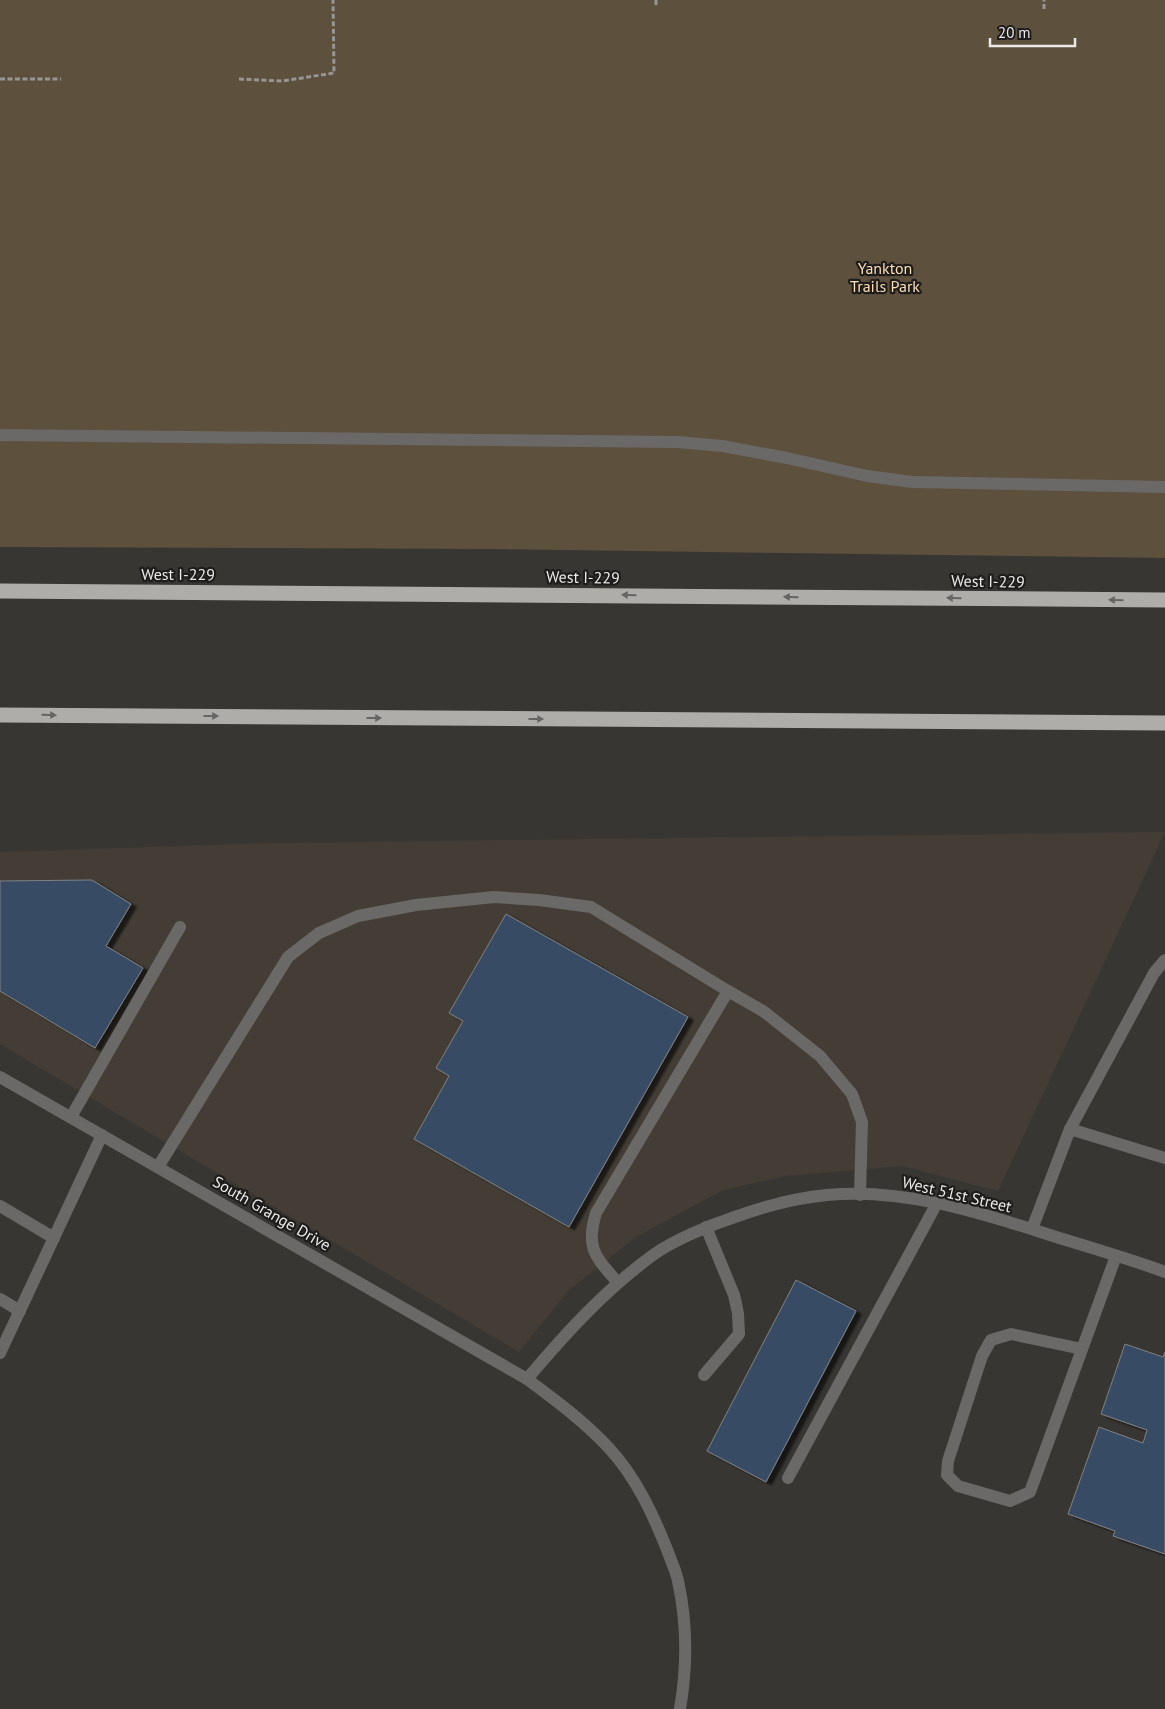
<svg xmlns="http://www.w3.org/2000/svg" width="1165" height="1709" viewBox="0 0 1165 1709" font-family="'PT Sans',sans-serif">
  <defs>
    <filter id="shadow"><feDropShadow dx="5.5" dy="3" stdDeviation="1" flood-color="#0009"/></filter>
  </defs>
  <rect width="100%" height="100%" fill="#383633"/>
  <path fill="#433d35" d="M1165,832l-167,359 -96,-25 -116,10 -63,14 -87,47 -68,54 -49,61 -519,-308v-192l272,-9z"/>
  <path fill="#5d503d" d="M0,0h1165v558l-681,-9 -484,-2z"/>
  <g fill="#384c65" stroke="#7f8184" filter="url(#shadow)">
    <path d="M92,880l39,24 -25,42 37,22 -48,80 -95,-57v-110z"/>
    <path d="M506,914l182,103 -119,210 -155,-88 35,-63 -13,-8 27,-47 -14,-8z"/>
    <path d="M796,1280l60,31 -90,171 -59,-31z"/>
    <path d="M1125,1344l38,13 2,-5v202l-52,-18 2,-5 -47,-17 31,-87 44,16 4,-13 -46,-16z"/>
  </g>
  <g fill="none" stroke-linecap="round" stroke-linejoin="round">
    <g stroke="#989694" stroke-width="3" stroke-dasharray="5 2.5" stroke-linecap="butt">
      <path d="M656,5v-5"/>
      <path d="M1044,9v-9"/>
      <path d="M0,79h61"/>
      <path d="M239,79l43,2 52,-8 -1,-73"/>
    </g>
    <g stroke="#6a6967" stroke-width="12">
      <path d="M0,435l678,7 44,4 65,12 80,18 45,6 253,5"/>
      <path d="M0,1077l527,302c28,21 57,42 81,68 28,30 45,67 60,105 3,9 8,19 10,29 9,41 9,87 2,128"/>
      <path d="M71,1117l109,-190"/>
      <path d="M1070,1129l84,-156 11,-13"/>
      <path d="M158,1167l130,-210 31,-24 39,-17 58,-11 78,-8 45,3 52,7 137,84 35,20 57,45 32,38 10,28 -2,73"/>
      <path d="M0,1206l54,32"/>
      <path d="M1032,1229l38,-100 95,29"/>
      <path d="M618,1283c-22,-26 -33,-34 -22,-70l132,-222"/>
      <path d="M0,1299l20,12"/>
      <path d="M1082,1349l-71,-15 -20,6 -9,16 -34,105 -1,14 11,11 52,15 20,-9 86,-236"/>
      <path d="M0,1353l102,-218"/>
      <path d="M704,1375l35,-41 -1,-21 -4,-18 -28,-68"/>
      <path d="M527,1379c38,-45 78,-89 126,-124 21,-15 55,-29 79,-37 30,-11 63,-20 95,-23 77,-7 151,17 223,40 38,12 77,23 115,37"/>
      <path d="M788,1478l149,-275"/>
    </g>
    <g stroke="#afadaa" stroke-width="15">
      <path d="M0,591l1165,9"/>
      <path d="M0,715l1165,8"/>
    </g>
  </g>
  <defs><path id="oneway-solid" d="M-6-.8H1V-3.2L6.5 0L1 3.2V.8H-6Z" transform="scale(1.25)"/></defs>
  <g fill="#666563">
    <use href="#oneway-solid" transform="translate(629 595) rotate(-179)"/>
    <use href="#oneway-solid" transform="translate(791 597) rotate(-179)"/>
    <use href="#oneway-solid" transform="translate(954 598) rotate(-179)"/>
    <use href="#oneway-solid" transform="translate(1116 600) rotate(-179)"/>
    <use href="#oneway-solid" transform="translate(49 715) rotate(1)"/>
    <use href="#oneway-solid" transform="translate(211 716)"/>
    <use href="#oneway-solid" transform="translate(374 718)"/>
    <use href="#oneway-solid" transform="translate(536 719)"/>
  </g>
  <g text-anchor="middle" stroke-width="4.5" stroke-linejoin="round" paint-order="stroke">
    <g font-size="16" fill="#fbddb4" stroke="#1e1d1c">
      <text x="885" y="274">Yankton<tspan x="885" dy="18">Trails Park</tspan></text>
    </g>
    <g font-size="16" fill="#eae9e7" stroke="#1e1d1c">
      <text x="178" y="580">West I-229</text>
      <text transform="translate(583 577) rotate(1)" y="6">West I-229</text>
      <text transform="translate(988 581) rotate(1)" y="6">West I-229</text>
      <text transform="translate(957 1194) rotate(13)" y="6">West 51st Street</text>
      <text transform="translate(272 1213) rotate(30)" y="6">South Grange Drive</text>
    </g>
  </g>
  <path d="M990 38v8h85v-8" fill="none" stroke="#eae9e7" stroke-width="2.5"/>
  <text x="998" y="38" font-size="15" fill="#eae9e7" stroke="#1e1d1c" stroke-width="4" paint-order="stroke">20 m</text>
</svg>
